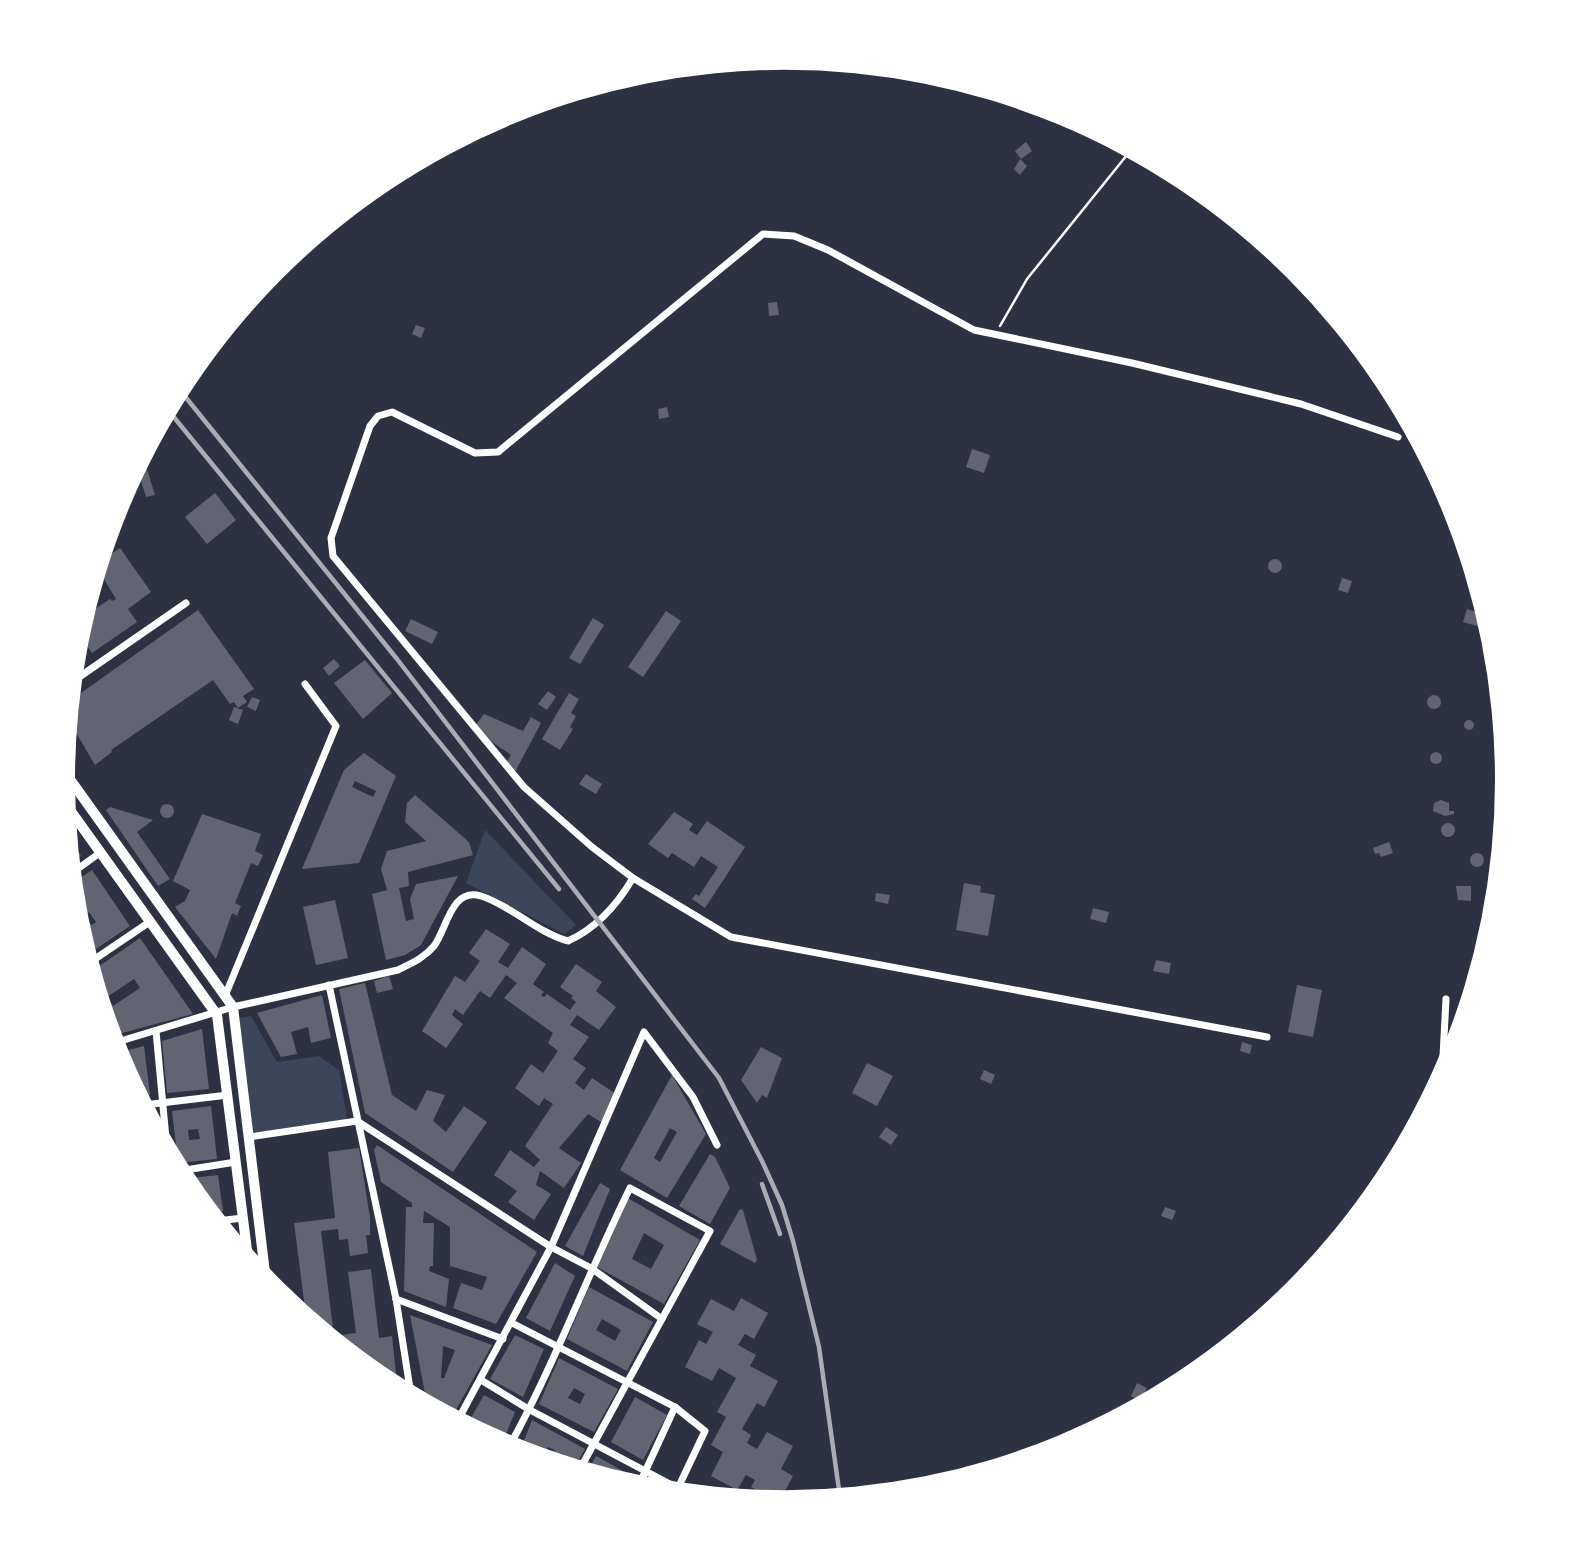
<svg xmlns="http://www.w3.org/2000/svg" width="1570" height="1560" viewBox="0 0 1570 1560" font-family="Lato,sans-serif">
  <rect width="100%" height="100%" fill="#2d3142"/>
  <g fill="#3c4559">
    <path d="M485,830l91,95 -12,9 -98,-51z"/>
    <path d="M251,1016l26,46 42,-6 20,14 8,49 -94,14 -16,-115z"/>
  </g>
  <g fill="#626471" fill-rule="evenodd">
    <path d="M1026,142l6,9 -11,8 -6,-8z"/>
    <path d="M1020,159l7,7 -7,9 -6,-6z"/>
    <path d="M777,302l2,13 -10,1 -1,-13z"/>
    <path d="M416,325l9,3 -4,10 -9,-4z"/>
    <path d="M667,407l2,10 -10,2 -1,-10z"/>
    <path d="M972,449l18,6 -6,18 -18,-6z"/>
    <path d="M146,466l9,29 -9,2 -9,-29z"/>
    <path d="M215,493l21,27 -29,24 -22,-27z"/>
    <path d="M120,548l31,44 -23,17 9,13 -45,31 -14,-20 5,-16 27,-18 2,2 4,-2 -18,-30 2,-7z"/>
    <circle cx="1275" cy="566" r="7"/>
    <path d="M1342,578l10,3 -4,12 -10,-3z"/>
    <path d="M1467,609l19,6 5,15 -28,-8z"/>
    <path d="M198,610l56,79 -11,7 4,6 -9,6 -4,-6 -4,2 -17,-24 -102,70 1,2 -17,13 -26,-44 2,-21z"/>
    <path d="M666,611l15,10 -38,56 -15,-10z"/>
    <path d="M593,618l11,7 -24,39 -11,-6z"/>
    <path d="M411,619l27,13 -6,12 -27,-13z"/>
    <path d="M334,659l6,7 -11,10 -6,-8z"/>
    <path d="M365,660l27,33 -29,26 -29,-36z"/>
    <path d="M548,691l8,6 -9,13 -9,-6z"/>
    <path d="M569,693l10,6 -8,14 5,3 -6,11 3,2 -13,21 -18,-11z"/>
    <circle cx="1434" cy="702" r="7"/>
    <path d="M252,697l8,3 -4,11 -9,-4z"/>
    <path d="M234,707l9,3 -5,14 -9,-4z"/>
    <path d="M484,714l39,17 8,-14 10,6 -26,49 -9,-9 5,-8 -26,-18 -9,-12z"/>
    <circle cx="1469" cy="725" r="5"/>
    <circle cx="1436" cy="758" r="6"/>
    <path d="M364,753l32,23 -37,87 -57,6 42,-99zM355,781l21,10 -3,6 -21,-10z"/>
    <path d="M586,774l16,10 -6,10 -17,-10z"/>
    <path d="M415,795l54,47 4,13 -65,17 1,14 -10,2 7,33 8,-2 -4,-20 6,-15 42,-8 -37,69 -16,10 -19,5 -14,-66 15,-4 -6,-21 6,-18 39,-10 -21,-19 2,-19z"/>
    <path d="M1441,800l8,3v8h5v3l-9,2 -12,-5 1,-8z"/>
    <circle cx="167" cy="811" r="7"/>
    <path d="M110,807l43,13 -16,12 33,47 -12,7 -52,-76z"/>
    <path d="M674,812l19,12 -4,6 8,5 10,-14 38,26 -40,61 -13,-9 4,-5 3,2 19,-29 -17,-11 -7,11 -22,-14 -4,5 -20,-14z"/>
    <path d="M202,814l59,20 -6,17 8,4 -5,11 -7,-3 -16,40 6,3 -4,10 -5,-3 -16,46 -41,-52 10,-6 5,-11 -17,-9z"/>
    <circle cx="1448" cy="830" r="7"/>
    <path d="M68,837l13,19 -10,7 -1,-14z"/>
    <path d="M1389,842l4,11 -12,4 -2,-4 -4,1 -2,-6z"/>
    <circle cx="1477" cy="860" r="7"/>
    <path d="M92,870l38,56 -43,29 -10,-34 -4,-38zM89,912l7,10 -4,3 -9,-9z"/>
    <path d="M964,883l17,3 -1,6 15,3 -7,41 -32,-6z"/>
    <path d="M1456,886h15v15l-13,-1z"/>
    <path d="M876,893l14,2 -2,9 -13,-3z"/>
    <path d="M335,900l13,58 -32,7 -13,-58z"/>
    <path d="M1093,908l16,4 -3,11 -16,-4z"/>
    <path d="M486,929l24,15 -12,18 10,6 14,-21 24,17 -13,20 11,8 -3,3 3,2 3,-3 23,16 6,-8 -5,-4 2,-2 -13,-9 16,-23 26,18 -6,9 20,16 -17,23 -22,-15 -7,10 19,12 -16,22 13,9 -11,15 9,7 8,-12 27,18 -18,26 -13,-8 -29,34 22,15 -17,25 -24,-17 -4,14 15,9 -17,26 -26,-18 9,-11 -23,-16 16,-25 24,17 6,-7 -15,-14 28,-42 -9,-6 -5,8 -24,-18 16,-24 12,9 15,-22 -10,-8 5,-10 -49,-35 13,-15 -11,-8 -16,23 -10,-7 -17,24 -8,-6 -3,6 11,9 -17,24 -24,-17 33,-55 10,6 15,-21 -11,-8z"/>
    <path d="M140,938l53,76 -82,22 -19,-65zM134,979l6,9 -27,18 -6,-9z"/>
    <path d="M1156,960l15,3 -2,11 -16,-3z"/>
    <path d="M389,976l4,13 -16,4 -3,-12z"/>
    <path d="M365,983l27,112 24,16 11,-21 18,5 -12,26 13,11 18,-26 23,16 -34,50 -88,-59 -26,-124z"/>
    <path d="M1297,985l25,5 -9,47 -25,-5z"/>
    <path d="M322,995l9,43 -20,5 -3,-16 -17,5 6,22 -16,3 -24,-44z"/>
    <path d="M202,1029l7,60 -42,4 -5,-52z"/>
    <path d="M1242,1042l10,3 -2,9 -10,-3z"/>
    <path d="M144,1046l6,49 -11,1 -22,-43z"/>
    <path d="M761,1047l21,11 -15,40 -5,-3 -5,8 -16,-23z"/>
    <path d="M867,1063l26,13 -16,30 -25,-13z"/>
    <path d="M984,1070l11,5 -4,9 -11,-5z"/>
    <path d="M672,1075l34,59 -39,64 -47,-28zM670,1128l7,4 -17,30 -6,-4z"/>
    <path d="M211,1106l6,53 -39,4 -6,-52zM198,1129l2,10 -11,1 -1,-10z"/>
    <path d="M886,1127l12,8 -7,10 -12,-8z"/>
    <path d="M377,1145l160,107 -41,72 -43,-16 8,-25 21,7 5,-13 -37,-11v-39l-26,-16 -1,12h11l-1,43h-3l-1,5 20,8 -3,28 -42,-16 2,-84h6v-4l-31,-21 -7,-32z"/>
    <path d="M359,1148l11,70v17h-4l2,18 -18,3 -2,-17 -9,1 -1,-11 -17,2 13,105 22,-3 -8,-61 23,-3 8,69 13,-2 5,47 -14,-3 -16,-13 -1,-13 -13,2 -47,-40 -12,-93 41,-5 -7,-66z"/>
    <path d="M710,1154l5,3 15,31 -20,36 -31,-18z"/>
    <path d="M218,1175l5,36 -12,2 -28,-34z"/>
    <path d="M600,1183l10,6 -27,67 -18,-10z"/>
    <path d="M626,1197l74,43 -36,64 -67,-37zM644,1233l20,12 -13,24 -19,-10z"/>
    <path d="M1165,1207l11,4 -4,9 -11,-4z"/>
    <path d="M740,1209l3,1 14,50 -2,3 -35,-19z"/>
    <path d="M555,1263l20,13 -25,55 -24,-13z"/>
    <path d="M589,1287l64,35 -26,49 -60,-32zM602,1319l19,11 -6,11 -19,-11z"/>
    <path d="M741,1298l27,15 -14,26 -9,-5 -7,11 18,10 -6,11 28,15 -14,26 -7,-4 -15,26 9,6 -4,8 10,6 10,-17 26,14 -12,23 12,7 -14,26 -28,-15 4,-7 -9,-5 -9,15 -26,-14 12,-24 -12,-7 15,-28 -9,-5 19,-34 -17,-10 -7,13 -27,-14 14,-27 7,4 7,-12 -16,-8 14,-25 23,12z"/>
    <path d="M410,1315l82,30 -40,72 -25,-13zM443,1346l12,4 -11,28h-3z"/>
    <path d="M515,1335l29,14 -21,48 -33,-18z"/>
    <path d="M559,1358l59,31 -24,43 -55,-28zM574,1388l11,6 -5,10 -12,-6z"/>
    <path d="M1137,1383l10,5 -6,13 -10,-5z"/>
    <path d="M484,1395l31,17 -13,32 -35,-19z"/>
    <path d="M635,1397l32,18 -24,45 -32,-18z"/>
    <path d="M532,1420l53,29 -10,18 -25,-7 5,-10 -7,-3 -5,11 -23,-7z"/>
    <path d="M596,1456l38,21 -5,7 -41,-13z"/>
  </g>
  <g fill="none" stroke-linecap="round" stroke-linejoin="round">
    <path stroke="#fff" stroke-width="2.5" d="M1000,326l27,-47 104,-129"/>
    <g stroke="#fff" stroke-width="7">
      <path d="M106,543l2,-1"/>
      <path d="M72,682l114,-79"/>
      <path d="M72,873l29,-21"/>
      <path d="M633,878l98,59 536,100"/>
      <path d="M89,963l62,-42"/>
      <path d="M329,985l67,314 15,96"/>
      <path d="M225,996l111,-270 -31,-42"/>
      <path d="M156,1031l11,118"/>
      <path d="M114,1043l119,-36 165,-37c14,-7 26,-12 36,-24 13,-17 17,-59 47,-50 31,10 55,36 87,45 29,-13 49,-36 65,-63l-41,-31 -68,-60 -191,-231 -2,-18 39,-112 8,-10 14,-4 83,41 23,-1 265,-218 31,2 34,14 146,80 158,33 169,41 97,33"/>
      <path d="M1442,1075l4,-76"/>
      <path d="M144,1105l84,-10"/>
      <path d="M249,1137l108,-16 194,126 40,21 71,51"/>
      <path d="M179,1171l57,-9"/>
      <path d="M217,1221l26,-3"/>
      <path d="M396,1299l107,40"/>
      <path d="M512,1323l163,84 30,24 -27,57"/>
      <path d="M481,1380l49,30 155,82"/>
      <path d="M458,1420l93,-173 93,-215 49,65 24,48"/>
      <path d="M509,1447c46,-83 79,-174 121,-259l80,43 -130,238"/>
      <path d="M638,1487l37,-80"/>
    </g>
    <g stroke="#fff" stroke-width="10">
      <path d="M64,771l169,236 33,274"/>
      <path d="M65,803l152,212 31,243"/>
    </g>
    <g stroke="#abadb3" stroke-width="4.5">
      <path d="M179,389l218,270 322,419 43,83 20,44 11,36 26,106 21,150"/>
      <path d="M168,410l391,479"/>
      <path d="M762,1184l18,50"/>
    </g>
  </g>
  <path d="M0 0H1570V1560H0ZM75 780a710 710 0 1 1 1420 0a710 710 0 1 1-1420 0Z" fill="#fff" fill-rule="evenodd"/>
</svg>
